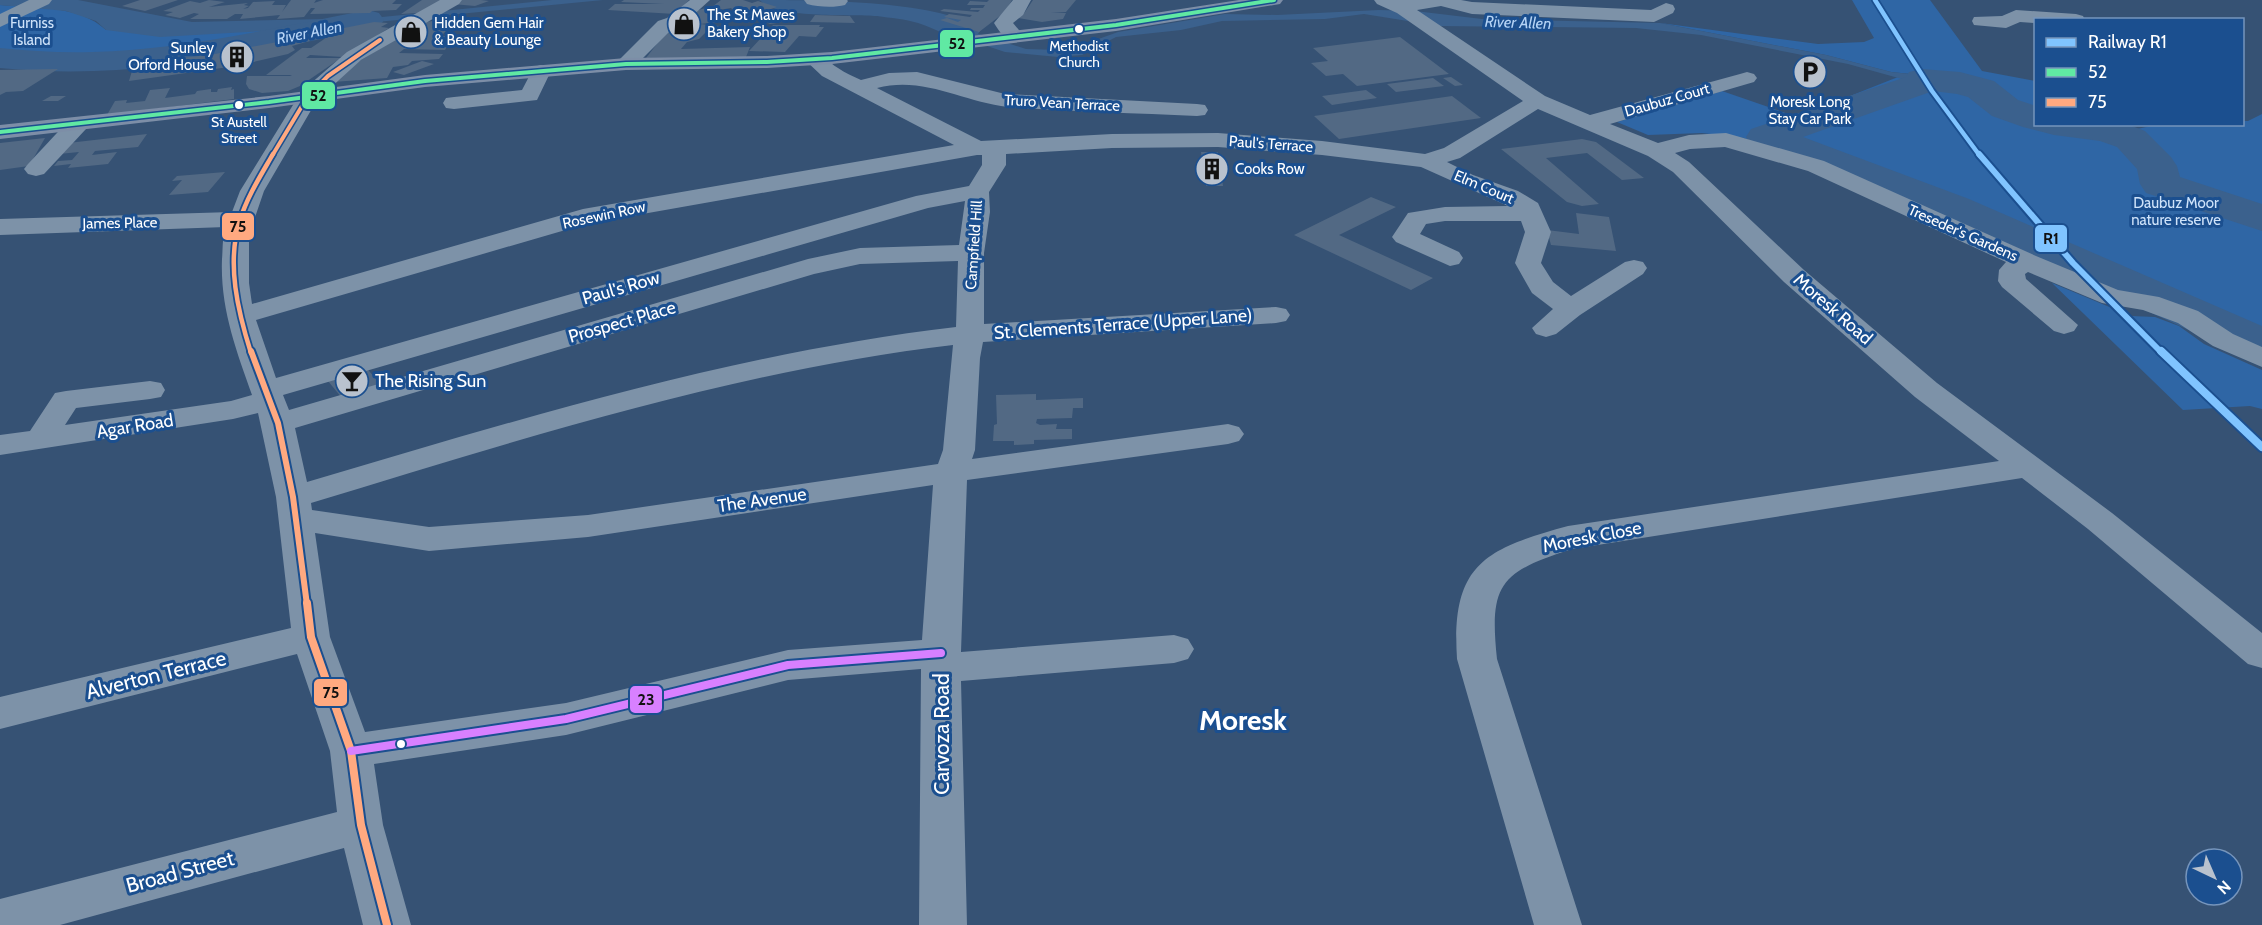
<svg xmlns="http://www.w3.org/2000/svg" width="2262" height="925" viewBox="0 0 2262 925" font-family="Cabin,sans-serif">
  <rect width="100%" height="100%" fill="#365274"/>
  <g fill="#2f66a5">
    <path d="M1852,0h78l52,71 53,10 1,43 75,1 26,4 23,-5h82l1,-3h5l14,-7v237l-60,-33 -148,-67 -15,9 -295,-122 -42,-5 -54,2 -31,-13 105,-31 75,26 101,-40 22,7 43,3 18,7 8,9 15,4 -14,-19 -31,-9 -68,-7 -65,-17 -166,-32 158,21 46,-2 10,-4z"/>
    <path d="M0,5c35,3 79,0 106,25l197,-1 -137,24 -135,3 -31,-3z"/>
    <path d="M2052,283l79,33 24,1 24,9 25,18 58,26v39l-12,-3 -67,4z"/>
  </g>
  <g fill="#3b618d">
    <path d="M0,0h78l114,22 180,-4 180,-18h51l-298,29 7,3 -174,28 -112,6 -26,-4v-9l31,3 135,-3 133,-24 -139,8 -54,-7 -10,-9 -30,-10 -66,-6z"/>
    <path d="M758,0l152,8 24,7 6,6 14,5 72,23 32,1 21,-4 39,-14 107,-18 52,1 102,-5 36,1 67,8 178,4 166,32 65,17 67,7 32,9 15,20 -16,-5 -8,-9 -18,-7 -43,-3 -72,-20 -147,-29 -65,-7 -197,-2 -75,-12 -39,5 -103,2 -41,9 -65,7 -34,18 -24,2 -53,-5 -27,-9 -48,-23 -23,-8 -67,-5 -26,2 -36,-2z"/>
  </g>
  <g fill="none" stroke-linecap="round" stroke-linejoin="round">
    <g fill="#3b618d" fill-rule="evenodd">
      <path d="M760,0c49,0 190,0 220,31l-5,7c-22,5 -36,-9 -57,-15 -13,-4 -27,-5 -41,-7 -25,-2 -103,3 -117,-16z"/>
      <path d="M368,10l11,3 5,7 -5,7c-29,7 -59,12 -89,18 -100,20 -188,33 -290,23v-20c31,3 61,5 92,4 93,-2 185,-25 276,-42z"/>
      <path d="M1922,69l38,3 34,9 24,19 18,6v18h91l18,7 26,26 6,9 3,11 82,27v27l-116,-38 -6,-9 -3,-15 -20,-22 -17,-6 -46,-6 -31,-8 -31,-11 -24,-19 -11,-3 -24,-3 -130,46 166,62 293,127v33l-18,-4c-163,-74 -324,-151 -493,-210l-5,-8 5,-8 155,-52 3,-5z"/>
    </g>
  </g>
  <g fill="#526984">
    <path d="M140,0h38l-33,11 -23,-5z"/>
    <path d="M209,0l16,2 -16,5 39,-4 -4,2 5,1 -6,3 5,-1 5,-6 22,-1 -3,4h14l-4,7 9,-12h25l-2,3 9,-3h73l-4,4h10l-6,6 -24,1 -2,2 -60,1 5,-6h-4l-7,9 -27,2 3,-4 -40,4 3,-5h-8l-8,5h-37l9,-5 -5,-1 -14,5 -15,-3 8,-3 -10,-1 27,-10 10,2z"/>
    <path d="M422,0h22l-26,13 -17,1z"/>
    <path d="M461,0h20l8,1 -14,5 -23,-2z"/>
    <path d="M624,0h65l-14,14 -67,-4 7,-6h49l-43,-2z"/>
    <path d="M721,0h22l9,3 6,-2 19,6 -6,2 27,9 -21,5 -7,1 -11,-5 -12,4 -16,-15 -12,2 -4,1 7,6v5l-23,2 21,2 -7,6h-7l-7,7 -12,3 -6,7 69,-2 -4,10 -100,1 17,-22 29,-25 20,-4z"/>
    <path d="M989,0h23l-7,12 -26,20 -39,-12 7,-2 11,4 3,-2 -17,-3 5,-3 21,3 2,-2 -32,-4 4,-2 34,3 2,-2h-10l1,-2h12l2,-3h-18l3,-4 17,1z"/>
    <path d="M1033,0h43l-10,12h-15l15,1 -3,6 -21,3 -24,-4 7,-6z"/>
    <path d="M815,15l35,1 5,7 -45,-1z"/>
    <path d="M466,18l-6,10h-11l-8,8h13l-9,14 -41,-1 -5,4 44,1 -4,5 -27,2 -4,4 -15,2 -6,11 -54,4 12,-12 78,-48z"/>
    <path d="M374,22l14,1 -7,4 8,1 -46,29 -33,-2 -4,3h35l-41,28 -12,5 -26,2 -13,-4 -3,-5 1,-8h43l2,-1h-26l36,-27h9l28,-19z"/>
    <path d="M773,25h47l-1,2h5l-8,10 -17,-1 -14,16 -36,-1z"/>
    <path d="M308,36l5,4 -21,6 3,4 -7,4 -52,12 -107,15 5,-17 81,-10z"/>
    <path d="M1400,37l49,37 -92,12 -14,-12 -17,2 -15,-13 17,-2 -15,-13z"/>
    <path d="M422,61l12,3 -30,11 -11,-3z"/>
    <path d="M58,69l-35,22 -17,1 -6,3v-25z"/>
    <path d="M1451,77l12,8 -8,1 -12,-8z"/>
    <path d="M1433,78l11,8 -48,6 -9,-8z"/>
    <path d="M232,87l-1,3 3,-1v10l-127,16 8,-14 12,-1 -1,3 19,-2 5,-11 20,-2 -5,10 30,-4 2,-3 14,-2v3h6l1,-3z"/>
    <path d="M1366,90l11,8 -45,7 -10,-9z"/>
    <path d="M51,96h15l-8,5h-16z"/>
    <path d="M1452,96l29,22 -142,21 -25,-23z"/>
    <path d="M147,134l-9,13 -43,4 -3,4 25,-3 -9,12 -40,4 3,-4 -17,2 4,-5 14,-1 7,-8 -20,2 9,-11z"/>
    <path d="M45,138l-16,28 -29,4v-27z"/>
    <path d="M1582,139l14,3 48,36 -22,2 -35,-27 -41,5 53,46 -17,2 -15,-4 -66,-53z"/>
    <path d="M1201,152h17l5,34h-17z"/>
    <path d="M225,172l-17,20 -39,3 13,-15 -10,1 5,-5z"/>
    <path d="M1371,197l25,10 -57,28 94,43 -22,12 -117,-55z"/>
    <path d="M1576,213l33,4 7,34 -65,-6 -4,-15 32,4z"/>
    <path d="M363,364l19,22 -40,12 -19,-23z"/>
    <path d="M1036,394v6l47,-2v10h-10l-1,10 -35,1 -1,4 4,2 17,-1 -1,5h16v10l-38,1v4l-20,1v-4h-21l1,-16 3,-1 -1,-29z"/>
  </g>
  <g fill="none" stroke-linecap="round" stroke-linejoin="round">
    <g fill="#7d92a8" fill-rule="evenodd">
      <path d="M440,0h22l-3,4 -98,56 -44,40 -53,91 -15,44v48l3,21 331,-95 371,-64 -132,-69 -18,-17 3,-4c15,-4 19,6 31,13 7,5 15,8 23,12l28,-7 28,-1 88,22 192,10 8,1 3,5 -3,5 -8,1c-63,-3 -126,-4 -189,-9 -46,-5 -83,-31 -131,-19l104,53 131,-7 106,-1 104,8 103,13 19,-6 79,-47 -126,-88 -20,-9 -3,-4h87l11,2 179,8 15,-7 7,2 2,4 -2,4 -19,9 -182,-8 -31,-8 -24,4 128,86 45,19 150,-41 7,-2 7,2 3,4 -3,4 -144,42 48,19 31,-8 37,-2 98,28 212,95 82,34 41,7 39,14 35,23 29,13v20l-49,-21 -35,-23 -35,-13 -41,-7 -74,-31 -3,2 1,5 52,46 -4,6 -10,3 -10,-3 -52,-44 -4,-6 1,-11 7,-8 -198,-91 -83,-24 -35,2 -15,4 14,9 115,108 133,113 175,130 150,120v35l-14,-4 -160,-135 -66,-51 -450,71c-72,23 -83,35 -75,110l85,266h-48l-77,-266c-6,-94 27,-110 111,-133l431,-65 -84,-64 -131,-115 -111,-110 -25,-16 -110,-47 -78,49 -13,4 26,13 45,16 20,12 13,29 -10,31 12,19 18,14 54,-34 9,-2 9,2 4,6 -4,6 -63,41 -24,19 -10,3 -10,-3 -4,-6 21,-19 -21,-16 -17,-30 10,-31 -4,-11h-76l-19,3 -6,10 39,18 4,6 -4,6 -9,2 -54,-24 -4,-5 16,-24 37,-6 63,-1 -87,-39 -99,-12 -104,-8 -106,1 -106,6v11l-17,27 1,20 -6,41v71l292,-17 10,2 4,6 -4,6 -10,2 -293,19 -3,16 -5,92 -3,9 256,-35 11,3 5,7 -5,7 -11,3 -261,36 -6,172 213,-17 14,4 6,10 -6,10 -14,4 -213,18 6,244h-48l2,-256 -133,11 -222,55 -192,29 9,61 28,100h-48l-19,-77 -284,77h-60v-26l337,-87 -7,-61 -33,-97 -297,75v-32l291,-69 -15,-131 -18,-84 -25,6 -233,36v-20l30,-4 25,-38 11,-2 84,-10 11,2 4,7 -4,7 -11,2 -74,9 -11,17 166,-24 21,-6c-16,-45 -32,-87 -30,-136 1,-11 0,-22 4,-32l-226,8v-16l232,-7 8,-21 61,-99 46,-40zM977,155h5v10l-13,21 -53,10 -640,182 -20,-58 330,-96zM965,201l-6,44 -99,3 -52,11 -519,151 -6,-15 645,-187zM958,261l-2,66c-222,26 -436,92 -649,155l-12,-54 519,-154 46,-10zM953,345l-10,105 -5,14 -350,51 -159,12 -117,-17 -1,-7c211,-64 422,-132 642,-158zM933,485l-11,155 -134,10 -222,53 -201,29 -35,-95 -15,-104 114,18 159,-14z"/>
      <path d="M690,0h20l-29,26 -9,3 -39,39h-14l-3,-4 3,-4 39,-39 9,-3z"/>
      <path d="M804,0h43l1,1 -3,4c-11,3 -27,2 -38,-1z"/>
      <path d="M1013,0h18l-8,15 -10,8 11,13 -3,4c-14,4 -20,-6 -27,-17z"/>
      <path d="M2016,10l60,4 7,2 2,4h-49v3l-16,-1 -14,6 -32,-3 -2,-4 2,-4 28,-1z"/>
      <path d="M541,65l7,2 3,4 -14,29 -83,9 -8,-1 -3,-5 3,-5 8,-1 68,-7 12,-23z"/>
      <path d="M78,117l8,2 3,5 -3,5 -42,45 -8,2 -8,-2 -4,-5 4,-5 42,-45z"/>
    </g>
    <path fill="#7d8ea7" fill-rule="evenodd" d="M1239,0h44l-3,4 -6,1 -158,26 -284,33 -65,4 -141,2 -201,17 -156,21 -269,31v-14l269,-29 156,-21 201,-17 141,-2 65,-4 284,-33z"/>
    <path fill="#7e92a7" fill-rule="evenodd" d="M29,0h23l-3,4 -49,23v-13z"/>
    <defs>
      <path id="bus-1" d="M0,132l269,-30 156,-21 201,-17 141,-2 65,-4 284,-33 158,-25"/>
      <path id="bus-2-far3" d="M272,156l36,-60 20,-20 52,-36"/>
      <path id="bus-2-far2" d="M251,353c-13,-41 -25,-90 -11,-133 7,-23 21,-45 33,-66"/>
      <path id="bus-2-far1" d="M251,351l27,72 15,74 14,108"/>
      <path id="bus-2" d="M307,603l4,34 40,114 10,74 26,100"/>
      <path id="bus-3" d="M351,751l215,-32 222,-54 153,-12"/>
    </defs>
    <use href="#bus-1" stroke="#1b4f8f" stroke-width="7"/>
    <use href="#bus-2-far3" stroke="#1b4f8f" stroke-width="7"/>
    <use href="#bus-2-far2" stroke="#1b4f8f" stroke-width="8"/>
    <use href="#bus-2-far1" stroke="#1b4f8f" stroke-width="10"/>
    <use href="#bus-2" stroke="#1b4f8f" stroke-width="12"/>
    <use href="#bus-3" stroke="#1b4f8f" stroke-width="12"/>
    <use href="#bus-1" stroke="#60e9a3" stroke-width="4"/>
    <use href="#bus-2-far3" stroke="#ffa980" stroke-width="4"/>
    <use href="#bus-2-far2" stroke="#ffa980" stroke-width="4.5"/>
    <use href="#bus-2-far1" stroke="#ffa980" stroke-width="6"/>
    <use href="#bus-2" stroke="#ffa980" stroke-width="8"/>
    <use href="#bus-3" stroke="#d880ff" stroke-width="8"/>
    <defs>
      <path id="rail-1-far2" d="M1875,0l57,91 48,65"/>
      <path id="rail-1-far1" d="M1979,154l94,109 89,90"/>
      <path id="rail-1" d="M2161,351l101,96"/>
    </defs>
    <use href="#rail-1-far2" stroke="#1b4f8f" stroke-width="8"/>
    <use href="#rail-1-far1" stroke="#1b4f8f" stroke-width="10"/>
    <use href="#rail-1" stroke="#1b4f8f" stroke-width="12"/>
    <use href="#rail-1-far2" stroke="#80c4ff" stroke-width="4.5"/>
    <use href="#rail-1-far1" stroke="#80c4ff" stroke-width="6"/>
    <use href="#rail-1" stroke="#80c4ff" stroke-width="8"/>
  </g>
  <defs>
    <symbol id="shop-disc" viewBox="-11 -11 22 22"><circle r="9.5" fill="#b9c2ce" stroke="#1b4f8f"/><path d="M-5-2.5h2.3a2.7 3.5 0 0 1 5.4 0H5L5.5 6h-11ZM-1.5-2.5h3a1.5 2.3 0 0 0-3 0Z" fill="#111"/></symbol>
    <symbol id="building-disc" viewBox="-11 -11 22 22"><circle r="9.5" fill="#b9c2ce" stroke="#1b4f8f"/><path d="M-4-6H4V6H1V3H-1V6H-4ZM-2.5-4.3h1.7v1.8h-1.7ZM.8-4.3h1.7v1.8H.8ZM-2.5-1h1.7V.8h-1.7ZM.8-1h1.7V.8H.8Z" fill="#111"/></symbol>
    <symbol id="parking-disc" viewBox="-11 -11 22 22"><circle r="9.5" fill="#b9c2ce" stroke="#1b4f8f"/><path d="M-3.5-5.5H1a3.5 3.5 0 0 1 0 7H-1V5.5H-3.5ZM-1-3.4V-.6H.8a1.4 1.4 0 0 0 0-2.8Z" fill="#111"/></symbol>
    <symbol id="bar-disc" viewBox="-11 -11 22 22"><circle r="9.5" fill="#b9c2ce" stroke="#1b4f8f"/><path d="M-6-5H6L.8 .8V4.5H3.5V6h-7V4.5H-.8V.8Z" fill="#111"/></symbol>
  </defs>
  <g fill-rule="evenodd">
    <use href="#shop-disc" x="665" y="5" width="38" height="38"/>
    <use href="#shop-disc" x="392" y="13" width="38" height="38"/>
    <use href="#building-disc" x="218" y="38" width="38" height="38"/>
    <use href="#parking-disc" x="1791" y="53" width="38" height="38"/>
    <use href="#building-disc" x="1193" y="150" width="38" height="38"/>
    <use href="#bar-disc" x="333" y="362" width="38" height="38"/>
  </g>
  <g fill="#fff" stroke="#1b4f8f" stroke-width="2">
    <circle cx="1079" cy="29" r="5"/>
    <circle cx="239" cy="105" r="5"/>
    <circle cx="401" cy="744" r="5"/>
  </g>
  <g text-anchor="middle" stroke-width="6" stroke-linejoin="round" paint-order="stroke">
    <g font-size="14" fill="#fff" stroke="#1b4f8f">
      <text x="1079" y="51">Methodist<tspan x="1079" dy="16">Church</tspan></text>
      <text x="239" y="127">St Austell<tspan x="239" dy="16">Street</tspan></text>
    </g>
    <g font-size="15" fill="#fff" stroke="#1b4f8f" text-anchor="start">
      <text x="707" y="20">The St Mawes<tspan x="707" dy="17">Bakery Shop</tspan></text>
      <text x="434" y="28">Hidden Gem Hair<tspan x="434" dy="17">&amp; Beauty Lounge</tspan></text>
      <text x="214" y="53" text-anchor="end">Sunley<tspan x="214" dy="17">Orford House</tspan></text>
      <text x="1810" y="107" text-anchor="middle">Moresk Long<tspan x="1810" dy="17">Stay Car Park</tspan></text>
      <text x="1235" y="174">Cooks Row</text>
    </g>
    <g font-size="15" fill="#cfe3fa" stroke="#1b4f8f">
      <text x="32" y="28">Furniss<tspan x="32" dy="17">Island</tspan></text>
      <text x="2176" y="208">Daubuz Moor<tspan x="2176" dy="17">nature reserve</tspan></text>
    </g>
    <g font-size="15" fill="#fff" stroke="#1b4f8f">
      <text transform="translate(1667 100) rotate(-16)" y="5">Daubuz Court</text>
      <text transform="translate(1062 103) rotate(3)" y="5">Truro Vean Terrace</text>
      <text transform="translate(1271 144) rotate(4)" y="5">Paul's Terrace</text>
      <text transform="translate(1484 187) rotate(23)" y="5">Elm Court</text>
      <text transform="translate(604 215) rotate(-12)" y="5">Rosewin Row</text>
      <text transform="translate(120 223) rotate(-1)" y="5">James Place</text>
      <text transform="translate(1963 233) rotate(24)" y="5">Treseder's Gardens</text>
      <text transform="translate(974 245) rotate(-86)" y="5">Campfield Hill</text>
    </g>
    <g font-size="16" font-style="italic" fill="#b5d3f5" stroke="#1b4f8f">
      <text transform="translate(1518 22) rotate(2)" y="6">River Allen</text>
      <text transform="translate(309 32) rotate(-11)" y="6">River Allen</text>
    </g>
    <g font-size="18" fill="#fff" stroke="#1b4f8f">
      <text transform="translate(621 288) rotate(-16)" y="6">Paul's Row</text>
      <text transform="translate(1833 309) rotate(41)" y="6">Moresk Road</text>
      <text transform="translate(622 322) rotate(-16)" y="6">Prospect Place</text>
      <text transform="translate(1123 324) rotate(-4)" y="6">St. Clements Terrace (Upper Lane)</text>
      <text transform="translate(135 426) rotate(-9)" y="6">Agar Road</text>
      <text transform="translate(762 500) rotate(-8)" y="6">The Avenue</text>
      <text transform="translate(1592 537) rotate(-11)" y="6">Moresk Close</text>
    </g>
    <g font-size="18" fill="#fff" stroke="#1b4f8f" text-anchor="start">
      <text x="375" y="387">The Rising Sun</text>
    </g>
    <g font-size="21" fill="#fff" stroke="#1b4f8f">
      <text transform="translate(156 675) rotate(-14)" y="7">Alverton Terrace</text>
      <text transform="translate(942 734) rotate(-90)" y="7">Carvoza Road</text>
      <text transform="translate(180 872) rotate(-15)" y="7">Broad Street</text>
    </g>
    <g font-size="28" font-weight="bold" fill="#fff" stroke="#1b4f8f">
      <text x="1243" y="730">Moresk</text>
    </g>
  </g>
  <g stroke="#1b4f8f" stroke-width="2">
    <rect x="939" y="29" width="35" height="29" rx="6" fill="#60e9a3"/>
    <rect x="301" y="81" width="35" height="29" rx="6" fill="#60e9a3"/>
    <rect x="221" y="212" width="34" height="29" rx="6" fill="#ffa980"/>
    <rect x="2034" y="224" width="34" height="29" rx="6" fill="#80c4ff"/>
    <rect x="313" y="678" width="35" height="29" rx="6" fill="#ffa980"/>
    <rect x="629" y="685" width="34" height="29" rx="6" fill="#d880ff"/>
  </g>
  <g font-size="16" text-anchor="middle" font-weight="bold" fill="#111">
    <text x="957" y="49">52</text>
    <text x="318" y="101">52</text>
    <text x="238" y="232">75</text>
    <text x="2051" y="244">R1</text>
    <text x="331" y="698">75</text>
    <text x="646" y="705">23</text>
  </g>
  <rect x="2034" y="18" width="210" height="108" fill="#1b4f8f" stroke="#7695bc" stroke-width="1.5"/>
  <rect x="2046" y="38" width="30" height="9" fill="#80c4ff" stroke="#7695bc" stroke-width="1.5"/>
  <text x="2088" y="48" font-size="18" fill="#ffffff">Railway R1</text>
  <rect x="2046" y="68" width="30" height="9" fill="#60e9a3" stroke="#7695bc" stroke-width="1.5"/>
  <text x="2088" y="78" font-size="18" fill="#ffffff">52</text>
  <rect x="2046" y="98" width="30" height="9" fill="#ffa980" stroke="#7695bc" stroke-width="1.5"/>
  <text x="2088" y="108" font-size="18" fill="#ffffff">75</text>
  <g transform="translate(2214 877) rotate(136)"><circle r="28" fill="#1b4f8f" stroke="#7695bc" stroke-width="1.5"/>
  <path d="M0-4.5L10 22L0 15L-10 22Z" fill="#b9c2ce"/>
  <text y="-9" font-size="16" font-weight="bold" text-anchor="middle" fill="#ffffff">N</text>
  </g>
</svg>
